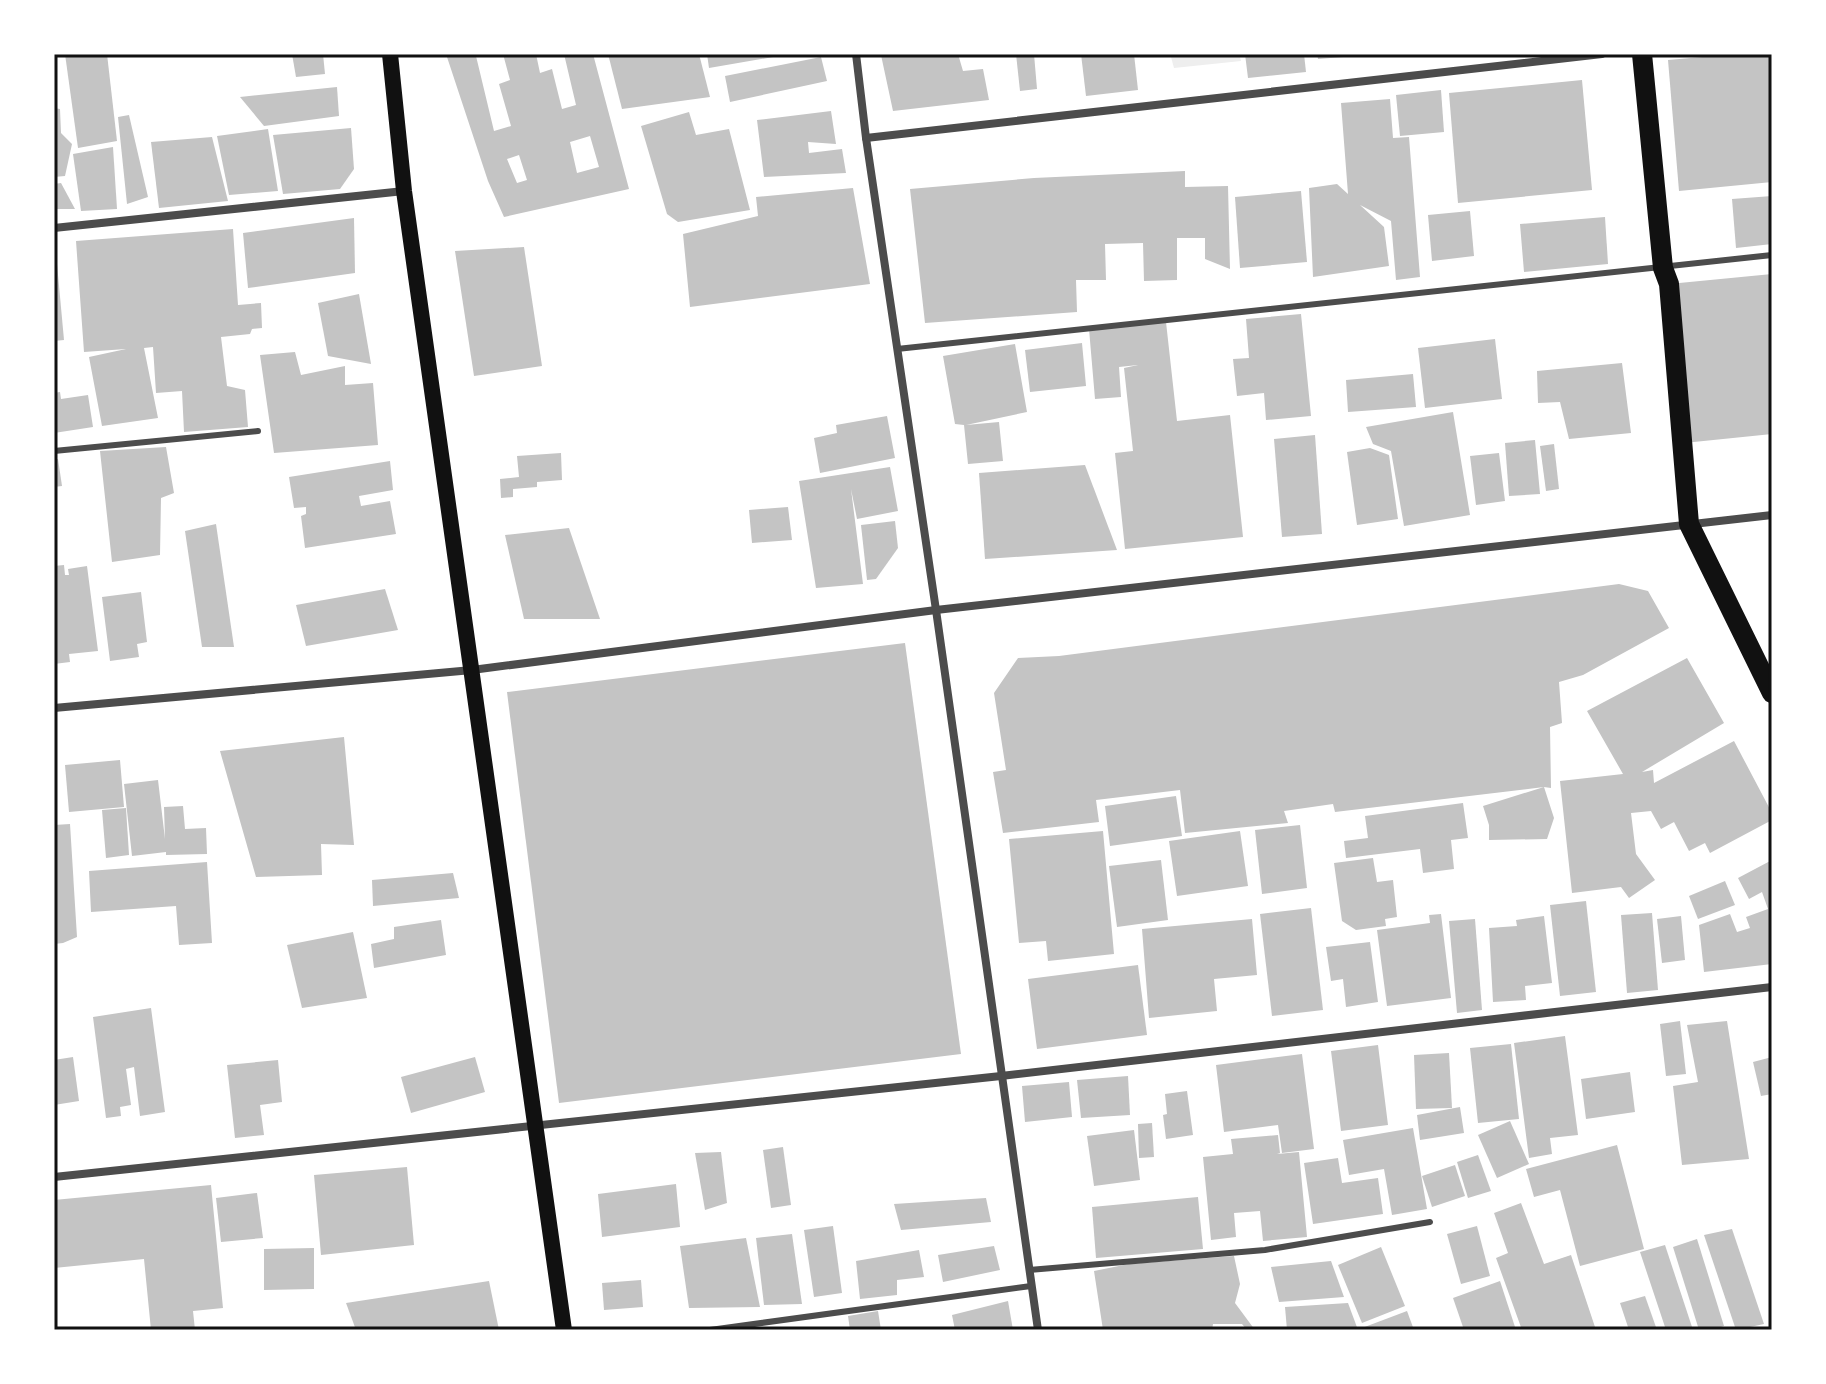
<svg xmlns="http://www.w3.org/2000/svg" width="1826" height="1384" viewBox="0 0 1826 1384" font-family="'PT Sans',sans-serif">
  <rect width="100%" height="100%" fill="#fff"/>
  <path fill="#eee" d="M1140,54h99l2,7 -67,7 -3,-11 -31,1z"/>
  <g fill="#c4c4c4" fill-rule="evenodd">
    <path d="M65,54h42l10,87 -39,7z"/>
    <path d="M292,54h31l2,20 -29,3z"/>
    <path d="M446,54h36l-6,2 18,75 17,-5 -12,-42 11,-4 -7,-26h33l4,19 12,-4 10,40 14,-4 -12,-51h29l36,135 -125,28 -16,-36zM590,136l9,31 -22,6 -7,-31zM519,155l8,25 -10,3 -10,-24z"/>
    <path d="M608,54h91l11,43 -88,12z"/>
    <path d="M707,54h72v2l-70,12z"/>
    <path d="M958,54l5,17 20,-2 6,31 -96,11 -12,-56z"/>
    <path d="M1016,54h18l3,35 -17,2z"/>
    <path d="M1081,54h53l4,36 -52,6z"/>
    <path d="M1245,54h59l2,18 -58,6z"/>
    <path d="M1317,54h39v2l-38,3z"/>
    <path d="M1737,54h35v128l-93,9 -11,-131z"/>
    <path d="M821,57l6,24 -97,21 -5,-26z"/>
    <path d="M1582,80l10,110 -134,13 -9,-110z"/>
    <path d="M337,87l2,29 -75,10 -24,-29z"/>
    <path d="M1441,90l3,42 -44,4 -4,-41z"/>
    <path d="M1390,99l3,39 16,-1 11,140 -24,3 -5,-59 -31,-16 24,22 5,39 -76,11 -4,-89 28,-4 11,10 -7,-91z"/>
    <path d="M54,108l6,1 1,24 11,11 -7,32 -11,1z"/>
    <path d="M831,111l5,33 -28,-2 1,11 33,-4 4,24 -82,4 -7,-57z"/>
    <path d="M689,112l7,23 33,-6 21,81 -72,12 -11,-8 -26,-88z"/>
    <path d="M129,115l19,82 -21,7 -9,-87z"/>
    <path d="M351,128l3,41 -14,20 -57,5 -10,-59z"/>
    <path d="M268,129l10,62 -49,4 -12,-59z"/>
    <path d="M212,137l16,64 -69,7 -8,-66z"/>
    <path d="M113,147l4,62 -36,2 -8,-57z"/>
    <path d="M1185,171v16l43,-1 2,83 -25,-10v-21h-28v42l-33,1 -1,-38 -38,1 1,36h-30l1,32 -152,11 -15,-134 124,-11z"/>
    <path d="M61,183l14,26h-21v-25z"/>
    <path d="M853,188l17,96 -180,23 -7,-73 75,-18 -2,-19z"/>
    <path d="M1301,191l6,71 -67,6 -5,-71z"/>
    <path d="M1772,196v48l-36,4 -4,-49z"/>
    <path d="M1470,211l4,45 -42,5 -4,-46z"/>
    <path d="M1605,217l3,47 -84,8 -4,-48z"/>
    <path d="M354,218l1,55 -107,15 -5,-55z"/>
    <path d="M233,229l5,76 23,-2 1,25 -10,1 -2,5 -29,3 6,49 18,4 3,37 -64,5 -2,-41 -26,2 -3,-46 -9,1 14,70 -56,8 -13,-69 37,-8 -42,3 -8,-111z"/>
    <path d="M524,247l18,119 -68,10 -19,-125z"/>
    <path d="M54,253h2l8,87 -10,1z"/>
    <path d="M1772,274v160l-88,9 -15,-159z"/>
    <path d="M359,294l12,70 -43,-8 -10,-53z"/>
    <path d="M1301,314l10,102 -45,4 -2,-27 -27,3 -4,-37 16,-1 -3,-39z"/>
    <path d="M1166,322l11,99 53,-6 13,122 -118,12 -10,-96 18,-2 -9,-83 14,-3 -19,2 2,30 -26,2 -6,-70z"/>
    <path d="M1495,339l7,60 -77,9 -7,-60z"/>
    <path d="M1082,343l4,43 -56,6 -5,-42z"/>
    <path d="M1015,344l12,68 -61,13 33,-3 4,39 -35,3 -4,-39 -9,-1 -12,-68z"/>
    <path d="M295,352l6,23 44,-9v19l28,-2 5,62 -104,8 -14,-98z"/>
    <path d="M1622,363l9,70 -62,6 -9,-37 -22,1 -1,-32z"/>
    <path d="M1413,374l3,33 -68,5 -2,-32z"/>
    <path d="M60,392l1,7 27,-4 5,32 -39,6v-40z"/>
    <path d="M1453,412l17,103 -66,11 -13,-75 -18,-7 -7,-17z"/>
    <path d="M887,416l8,42 -75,15 -6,-35 23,-5 -1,-8z"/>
    <path d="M1315,435l7,99 -40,3 -8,-98z"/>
    <path d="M1535,440l5,54 -31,2 -4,-53z"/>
    <path d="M1554,444l5,45 -13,2 -6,-45z"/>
    <path d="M166,447l8,46 -13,5 -1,57 -48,7 -12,-111z"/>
    <path d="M1370,448l19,7 9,64 -41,6 -10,-73z"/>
    <path d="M561,453l1,27 -25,2v5l-24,2v8l-12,1 -1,-19 19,-2 -2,-21z"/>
    <path d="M1499,453l6,48 -29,4 -6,-49z"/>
    <path d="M58,459l4,27 -8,1v-27z"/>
    <path d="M390,461l3,29 -34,6 2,10 29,-5 6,33 -91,14 -4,-32 5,-2v-7l-12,1 -5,-31z"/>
    <path d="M1085,465l32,85 -132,9 -6,-86z"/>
    <path d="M890,467l8,44 -41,8 -6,-30 12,95 -47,4 -17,-107z"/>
    <path d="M788,507l4,33 -40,3 -3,-33z"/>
    <path d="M895,521l3,27 -22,31 -9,1 -6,-55z"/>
    <path d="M216,524l18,123h-32l-17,-116z"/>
    <path d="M569,528l31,91h-76l-19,-84z"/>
    <path d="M64,565l1,10h4l-1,-6 19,-3 11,85 -29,3 1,8 -16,2v-98z"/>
    <path d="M1619,584l29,7 21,37 -86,47 -24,7 3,41 -12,4 1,61 -7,-1 10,31 -7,21 -58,1v-15l-6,-19 61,-19 -209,25 -2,-8 -49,7 4,12 -103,10 -5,-43 -84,10 3,22 -96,11 -10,-61 13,-2 -12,-77 24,-35 41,-2z"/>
    <path d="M385,589l13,41 -92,16 -10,-41z"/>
    <path d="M141,592l6,50 -10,2 2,13 -29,4 -8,-64z"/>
    <path d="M905,643l56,411 -402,49 -52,-411z"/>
    <path d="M1687,658l37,65 -82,49 11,-2 1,13 80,-42 38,72v7l-62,33 -5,-10 -16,8 -15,-29 -13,7 -10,-18 -20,2 5,41 19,26 -26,18 -8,-11 -49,6 -12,-112 63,-7 -36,-63z"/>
    <path d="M344,737l10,108 -33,-1 1,31 -66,2 -36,-126z"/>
    <path d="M120,760l4,47 -55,5 -4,-47z"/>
    <path d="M158,780l7,59 -1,-32 19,-1 2,23 21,-1 1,26 -41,1v-3l-34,4 -8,-72z"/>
    <path d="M1176,796l6,40 -72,10 -5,-40z"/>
    <path d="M1463,803l5,35 -17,2 3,29 -31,4 -3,-24 -74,9 -2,-17 24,-3 -3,-22z"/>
    <path d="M126,808l3,47 -23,3 -4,-48z"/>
    <path d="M70,824l7,113 -14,6 -9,1v-119z"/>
    <path d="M1300,825l7,63 -45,6 -7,-64z"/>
    <path d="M1103,831l11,123 -66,7 -2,-20 -27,2 -10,-104z"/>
    <path d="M1240,831l8,55 -71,10 -8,-55z"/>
    <path d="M1373,858l4,24 16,-2 4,37 -12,2 1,7 -30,4 -14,-9 -8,-58z"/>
    <path d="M1161,860l7,60 -51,7 -8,-61z"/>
    <path d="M1772,860v104l-68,8 -5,-47 31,-11 7,18 13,-4 -4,-11 22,-8 -6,-17 -13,7 -11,-21z"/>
    <path d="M207,862l5,81 -33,2 -3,-39 -85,6 -2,-41z"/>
    <path d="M453,873l6,25 -86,8 -1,-26z"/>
    <path d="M1725,881l10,24 -37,14 -9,-23z"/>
    <path d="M1586,901l10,91 -36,4 -10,-91z"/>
    <path d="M1311,908l12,102 -51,6 -12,-102z"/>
    <path d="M1652,913l6,77 -31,3 -6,-78z"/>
    <path d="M1441,914l10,84 -64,8 -10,-76 53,-7 -1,-8z"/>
    <path d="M1544,916l8,67 -27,3 1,14 -33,2 -4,-74 28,-2 -1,-6z"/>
    <path d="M1681,916l4,44 -23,3 -5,-44z"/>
    <path d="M1252,919l5,56 -43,4 3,32 -68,7 -7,-89z"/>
    <path d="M1475,919l7,91 -25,3 -8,-92z"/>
    <path d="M441,920l5,35 -72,13 -3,-24 23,-5v-12z"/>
    <path d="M353,932l14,66 -65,10 -15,-63z"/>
    <path d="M1370,942l8,60 -32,5 -3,-28 -12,2 -5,-34z"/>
    <path d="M1138,965l9,70 -110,14 -9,-70z"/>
    <path d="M151,1008l14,104 -25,4 -6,-49 -8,2 5,36 -11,2 1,9 -15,2 -13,-101z"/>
    <path d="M1680,1021l6,53 -20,2 -6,-52z"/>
    <path d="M1727,1021l22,138 -67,6 -9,-79 25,-4 -11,-57z"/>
    <path d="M1565,1036l13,99 -28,3 2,16 -23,4 -15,-115z"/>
    <path d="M1511,1044l8,75 -41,4 -8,-75z"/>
    <path d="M1378,1045l10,80 -47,6 -10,-80z"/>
    <path d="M1449,1053l3,55 -36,1 -2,-54z"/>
    <path d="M1302,1054l12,95 -32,4 -4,-28 -54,7 -8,-67z"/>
    <path d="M73,1057l6,44 -25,4v-45z"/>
    <path d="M475,1057l10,35 -74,21 -10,-36z"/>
    <path d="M1772,1057v37l-11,2 -8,-34z"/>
    <path d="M278,1060l4,42 -22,3 4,30 -29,3 -8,-73z"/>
    <path d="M1630,1072l5,40 -49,7 -5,-40z"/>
    <path d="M1128,1076l2,39 -49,3 -4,-38z"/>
    <path d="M1069,1082l3,35 -47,5 -3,-36z"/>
    <path d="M1187,1091l6,44 -27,4 -3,-24 4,-1 -2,-20z"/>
    <path d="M1460,1107l4,26 -44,7 -3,-25z"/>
    <path d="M1510,1121l19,43 -32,14 -19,-43z"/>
    <path d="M1152,1123l2,34 -15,1 -1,-34z"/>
    <path d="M1413,1128l14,81 -35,6 -8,-46 -35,6 -6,-35z"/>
    <path d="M1134,1130l6,50 -46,6 -7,-50z"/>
    <path d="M1278,1135l2,18 -3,1 22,-2 8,85 -44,4 -3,-30 -26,2 2,24 -25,3 -8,-83 30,-3 -2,-15z"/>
    <path d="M1617,1145l27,104 -64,17 -20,-76 -26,7 -8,-28z"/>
    <path d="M783,1147l8,58 -20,3 -8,-58z"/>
    <path d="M721,1152l6,51 -22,7 -10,-57z"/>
    <path d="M1478,1155l13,36 -23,7 -11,-36z"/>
    <path d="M1338,1158l4,25 36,-5 5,36 -70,10 -9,-61z"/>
    <path d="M1455,1165l10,31 -33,11 -10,-31z"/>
    <path d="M407,1167l7,78 -93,10 -7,-80z"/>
    <path d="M676,1184l4,43 -78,10 -4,-43z"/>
    <path d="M211,1185l12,123 -30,3 2,19h-44l-7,-71 -90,9v-68z"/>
    <path d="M257,1193l6,45 -42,4 -5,-44z"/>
    <path d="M1198,1197l5,52 -107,9 -4,-51z"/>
    <path d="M986,1198l5,24 -90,8 -7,-26z"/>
    <path d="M1521,1203l23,61 27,-9 25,75h-74l-26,-72 12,-5 -14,-40z"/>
    <path d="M833,1226l9,67 -28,4 -10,-67z"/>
    <path d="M1477,1226l13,50 -29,8 -14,-50z"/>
    <path d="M1732,1229l32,95 -28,6 -32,-95z"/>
    <path d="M792,1234l10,70 -38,1 -8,-67z"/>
    <path d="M746,1238l14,69 -71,1 -9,-62z"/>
    <path d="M1697,1239l27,87 -12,4h-13l-26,-83z"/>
    <path d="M1665,1245l28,85h-27l-26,-78z"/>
    <path d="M994,1246l6,24 -57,12 -5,-27z"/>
    <path d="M1381,1247l24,59 -43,17 -24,-58z"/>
    <path d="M314,1248v41l-50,1v-41z"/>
    <path d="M919,1250l5,27 -27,3v15l-37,4 -4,-38z"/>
    <path d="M1234,1256l6,28 -5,19 20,27h-8l-5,-6h-29l-1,6h-109l-9,-59 35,-7z"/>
    <path d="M1331,1261l13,36 -65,5 -8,-35z"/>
    <path d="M641,1280l2,27 -39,3 -2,-27z"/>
    <path d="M489,1281l10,49h-143l-10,-27z"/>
    <path d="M1500,1281l16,49h-52l-11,-32z"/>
    <path d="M1645,1296l12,34h-28l-9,-27z"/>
    <path d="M1008,1301l5,29h-58l-3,-15z"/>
    <path d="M1348,1303l10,27h-71l-2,-23z"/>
    <path d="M878,1311l3,19h-31l-2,-14z"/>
    <path d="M1407,1311l7,19h-51l-1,-2z"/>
  </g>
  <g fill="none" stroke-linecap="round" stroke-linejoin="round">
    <g stroke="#4c4c4c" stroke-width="6">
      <path d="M897,349l875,-94"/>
      <path d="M54,451l204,-20"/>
      <path d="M1029,1270l236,-20 165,-28"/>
      <path d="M710,1330l321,-44"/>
    </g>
    <g stroke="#4c4c4c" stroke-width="8">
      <path d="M856,54l10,84 70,472 102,720"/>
      <path d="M866,138l736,-84"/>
      <path d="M54,228l350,-37"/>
      <path d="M54,708l418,-38 464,-60 836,-95"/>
      <path d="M54,1177l947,-101 771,-89"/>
    </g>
    <path stroke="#111" stroke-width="16" d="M390,54l14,137 160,1139"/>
    <path stroke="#111" stroke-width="20" d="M1642,54l21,214 6,16 20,240 83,169"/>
  </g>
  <rect width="1826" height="1384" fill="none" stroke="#ffffff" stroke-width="112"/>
  <rect x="56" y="56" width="1714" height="1272" fill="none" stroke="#111" stroke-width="3"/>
</svg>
